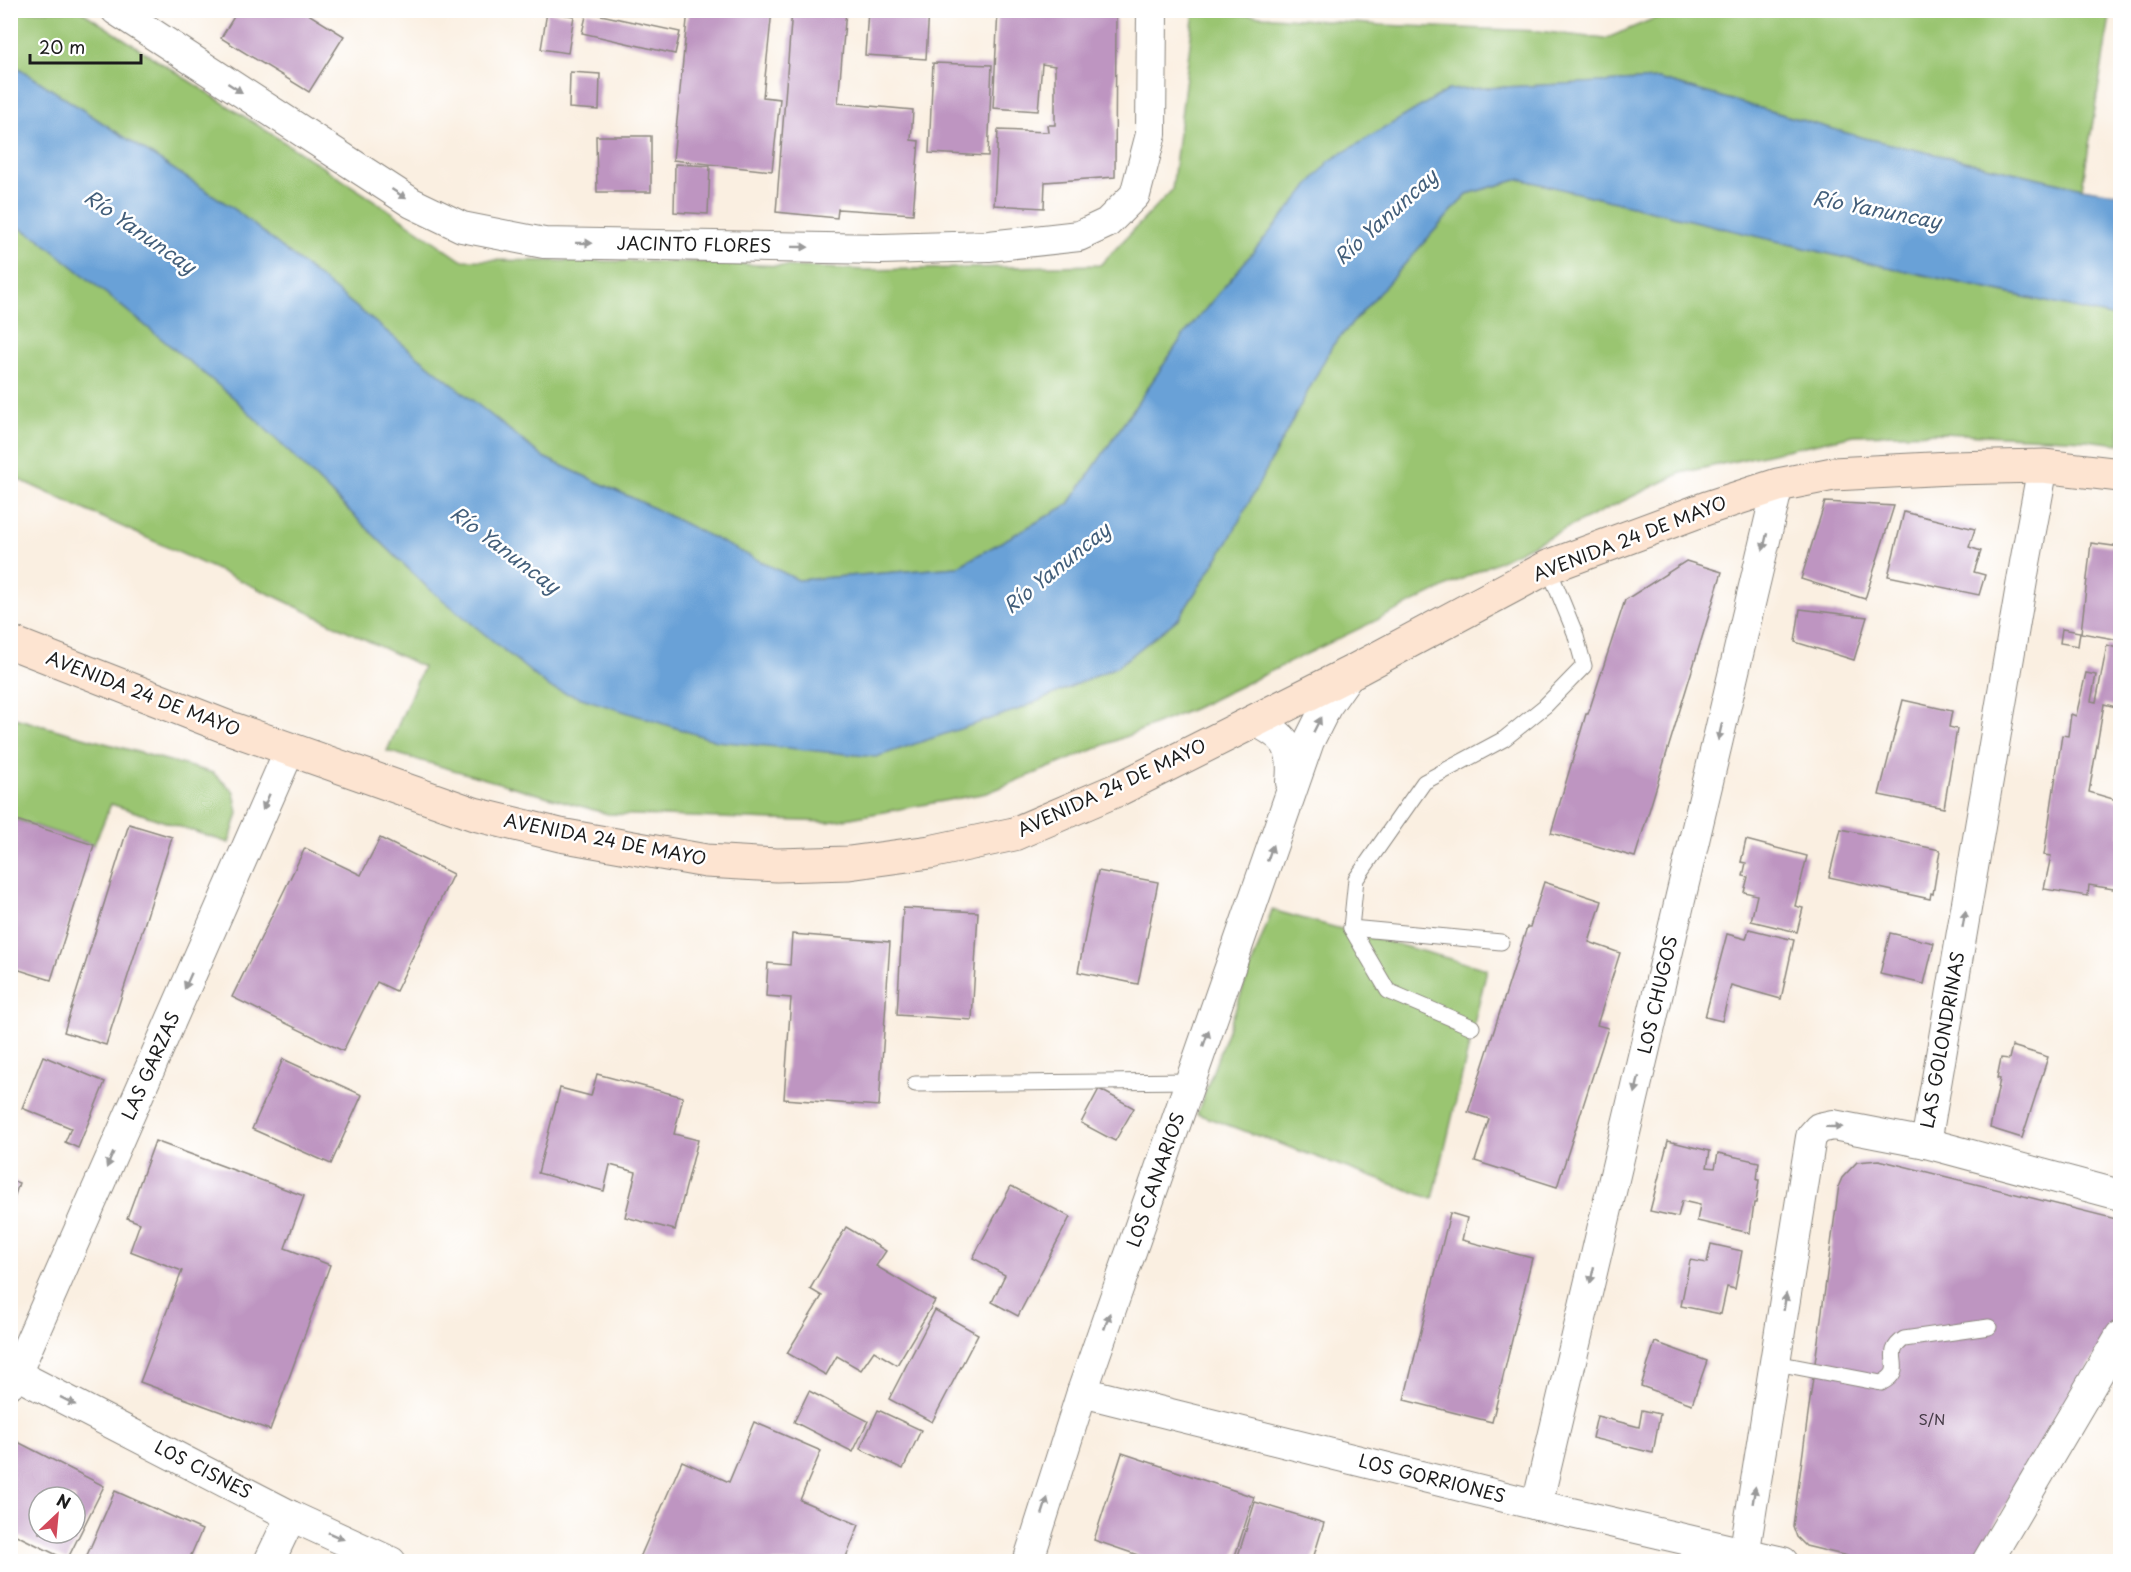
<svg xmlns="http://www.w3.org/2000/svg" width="2131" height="1572" viewBox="0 0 2131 1572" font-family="'Playpen Sans',sans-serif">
  <rect width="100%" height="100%" fill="#fff"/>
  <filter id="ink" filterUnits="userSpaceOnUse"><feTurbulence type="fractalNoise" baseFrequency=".0167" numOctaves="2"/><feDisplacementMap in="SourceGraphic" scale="12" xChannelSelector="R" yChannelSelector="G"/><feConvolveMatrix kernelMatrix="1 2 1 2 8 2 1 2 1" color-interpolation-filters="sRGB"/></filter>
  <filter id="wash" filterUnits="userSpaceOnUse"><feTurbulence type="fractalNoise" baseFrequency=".008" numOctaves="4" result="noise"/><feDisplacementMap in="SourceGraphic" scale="24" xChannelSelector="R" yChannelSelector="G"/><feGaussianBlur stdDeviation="1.35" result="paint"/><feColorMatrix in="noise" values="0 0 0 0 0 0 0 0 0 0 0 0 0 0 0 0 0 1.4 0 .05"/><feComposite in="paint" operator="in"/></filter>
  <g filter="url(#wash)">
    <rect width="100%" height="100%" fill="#faefe1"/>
    <g fill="#9ac571" stroke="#5b7046" stroke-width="1.5">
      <path d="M10,11h71l305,197 75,52 239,2 166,8 234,-5 72,-75 22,-179 187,14 158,6 66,8 67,-28h439l-29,177 -218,-50 -205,-59 -211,11 -119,72 -146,174 -114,168 -112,63 -159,13 -157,-78 -98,-45 -310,-249 -222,-145z"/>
      <path d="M1520,179l322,78 278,61v126l-34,-4 -144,-7 -88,2 -173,38 -488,236 -206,84 -158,29 -221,-8 -221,-63 36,-84 -149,-71 -263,-120v-253l27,15 196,160 192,188 594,123 98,-43 61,-48 50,-78 103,-194 135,-152z"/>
      <path d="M11,717l202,56 21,19 4,21 -9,30 -118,-39 -17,41 -83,-27z"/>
      <path d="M1272,910l215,59 -54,230 -236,-85z"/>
    </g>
    <path fill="#69a1d7" stroke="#425e7a" stroke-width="1.5" d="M11,63l222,145 310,249 98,45 157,78 159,-13 112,-63 114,-168 146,-175 119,-71 211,-11 205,59 218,50 38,6v124l-278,-61 -322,-78 -53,15 -135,152 -103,194 -50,78 -61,48 -98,43 -144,48 -159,-16 -167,-53 -124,-102 -192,-188 -196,-160 -27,-15z"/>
    <g id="blocks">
      <g fill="#be95c1" fill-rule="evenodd">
        <path d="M238,10h64l42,26 -35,56 -88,-54z"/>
        <path d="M688,10h84l-9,87 17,2 -8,72 -99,-11z"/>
        <path d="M792,10h54l-8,93 75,7 -2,30 8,1 -6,73 -75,-5 -1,9 -61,-6z"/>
        <path d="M868,10h61l-3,49 -61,-4z"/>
        <path d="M998,10h49l-1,6 18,-1 2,-5h40l10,5 -1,162 -70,5 -1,26 -50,-3 4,-75 50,2 -1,-7h8v-59l-13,-2 -4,47 -45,-3z"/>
        <path d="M547,12l27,4 -6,37 -27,-4z"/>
        <path d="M587,12l93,20 -5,22 -93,-21z"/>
        <path d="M933,63l59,2 -4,91 -59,-3z"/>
        <path d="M570,72l30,2 -1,36 -30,-2z"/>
        <path d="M596,136h55v56h-54z"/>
        <path d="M675,164l35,2 -2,48 -34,-2z"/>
        <path d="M1825,502l69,4 -29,93 -64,-20z"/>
        <path d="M1904,512l71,17 -6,18 12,4 -7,21 11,3 -6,20 -91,-19z"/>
        <path d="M2091,543l29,4v93l-39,-7z"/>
        <path d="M1686,561l36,11 -87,285 -84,-24 35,-119h2l37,-114z"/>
        <path d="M1800,609l67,8 -13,43 -59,-18z"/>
        <path d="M2062,629l18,3 -2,14 -18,-3z"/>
        <path d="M2107,645l13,4v59l-16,-4 -15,88 31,9v89l-31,-5 -1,11 -44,-7 7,-33 -7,-1 18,-120 6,1 3,-22 5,2 10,-43 10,2 -5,26 5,1z"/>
        <path d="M1903,700l49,11 -3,16 8,2 -13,79 -65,-13z"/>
        <path d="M10,818l84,27 -43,135 -41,-13z"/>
        <path d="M129,824l43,13 -66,208 -42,-13z"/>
        <path d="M1841,829l99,21 -7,44 -2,-1 -1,6 -101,-22z"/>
        <path d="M380,838l73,36 -57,117 -19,-9 -34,69 -111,-54 73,-149 56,27z"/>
        <path d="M1746,840l61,16 -12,50 8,2 -6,24 -46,-11 6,-26 -13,-3 4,-15 -5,-1 3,-13 -5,-1z"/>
        <path d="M1098,871l60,11 -20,102 -60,-12z"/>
        <path d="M1544,882l58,19 -13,41 31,11 -23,72 11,3 -51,159 -82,-26 14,-42 -21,-7 59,-185h3z"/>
        <path d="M903,908l75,4 -6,108 -75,-5z"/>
        <path d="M1749,929l45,11 -13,59 -50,-14 -9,36 -17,-4 22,-83 19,5z"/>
        <path d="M1890,933l44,10 -10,41 -44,-10z"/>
        <path d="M792,934l98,8 -11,164 -95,-7 7,-101 -25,-2 2,-33 22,2z"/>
        <path d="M2012,1046l36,11 -26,81 -32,-10 10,-49 -3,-1 4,-20 8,1z"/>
        <path d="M43,1056l62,26 -27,66 -13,-6 6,-14 -49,-20z"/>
        <path d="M283,1059l79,36 -31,69 -79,-35z"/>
        <path d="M597,1074l86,23 -9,37 24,6 -23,90 -50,-13 11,-45 -26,-7 -6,26 -66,-18 22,-85 31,8z"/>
        <path d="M1099,1089l35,19 -19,33 -34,-18z"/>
        <path d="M155,1141l149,55 -19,52 45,17 -60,165 -130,-48 42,-111 -52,-20 10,-28 -13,-5z"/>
        <path d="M1668,1141l42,10 -3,16 8,1 3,-15 41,9 -2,18h2l-3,23h-2l-4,30 -53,-12 3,-16 -18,-4 -4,16 -28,-6z"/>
        <path d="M1879,1160l241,60v93l-148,249h-100l-66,-16 -9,-9 -4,-11 46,-341 3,-7 15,-16z"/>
        <path d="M10,1180l9,3 -8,24h-1z"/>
        <path d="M1011,1186l59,31 -52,99 -26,-14 13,-27 -32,-17z"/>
        <path d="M1450,1213l17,5 -5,22 70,18 -40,164 -88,-22z"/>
        <path d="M846,1227l40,24 -10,15 59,35 -38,64 -23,-14 -13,19 -24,-14 -11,19 -39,-22 35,-57 -12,-7z"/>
        <path d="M1711,1244l31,7 -7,38 -8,-2 -6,27 -40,-8 9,-46 17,3z"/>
        <path d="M935,1310l43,24 -46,88 -43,-23z"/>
        <path d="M1655,1342l52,19 -15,43 -51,-18z"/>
        <path d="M809,1391l59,30 -15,31 -59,-30z"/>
        <path d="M878,1410l43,20 -18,39 -43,-20z"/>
        <path d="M1642,1410l18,4 -7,39 -61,-15 5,-22 42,11z"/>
        <path d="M754,1422l67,29 -21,49 59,25 -15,37h-206l44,-101 47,21z"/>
        <path d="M10,1438l94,48 -37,74 -57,-28zM39,1497h36v36h-36z"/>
        <path d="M1122,1453l132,44 -21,65h-75l-64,-22z"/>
        <path d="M115,1491l87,39 -14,32h-104z"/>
        <path d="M1255,1502l69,21 -12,39h-76z"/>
      </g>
    </g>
  </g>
  <g filter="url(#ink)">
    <use href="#blocks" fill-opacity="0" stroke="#8b867e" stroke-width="1.5"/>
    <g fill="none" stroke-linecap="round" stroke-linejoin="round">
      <defs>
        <g id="service">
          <path d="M1351,928l150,14"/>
          <path d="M1472,1027l-84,-36 -37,-63 5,-49 68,-97 80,-43 41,-33 39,-40 -9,-33 -27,-66"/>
          <path d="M915,1084l276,-3"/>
          <path d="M1776,1363l105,20c29,-14 -2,-28 23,-44l85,-12"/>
        </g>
        <g id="minor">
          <path d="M116,10l296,193 50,24 82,16 337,6 108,-3 90,-10 28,-13 28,-28 16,-61 1,-124"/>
          <path d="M1255,721c30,15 40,25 36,61"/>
          <path d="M1926,1143l194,52"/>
          <path d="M16,1374l275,142 100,46"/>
          <path d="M10,1383l6,-9 274,-625"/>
          <path d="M1082,1392l455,113 246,57"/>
          <path d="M1537,1505l241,-1020"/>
          <path d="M269,1562l22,-46"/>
          <path d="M1028,1562l54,-170 227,-651 17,-34 24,-34"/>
          <path d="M1743,1562l68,-425 8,-9 14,-3 93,18 99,-580 18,-97"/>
          <path d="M1987,1562l133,-226"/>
        </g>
        <path id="secondary" d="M10,642l217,85 247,87 86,21 146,26 71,4 72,-2 81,-11 84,-18 105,-45 231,-116 198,-106 159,-59 71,-23 55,-11 118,-6 92,-2 77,9"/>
      </defs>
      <use href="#service" stroke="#8b867e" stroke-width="17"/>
      <use href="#minor" stroke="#8b867e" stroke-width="32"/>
      <use href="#secondary" stroke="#8b867e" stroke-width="35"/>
      <use href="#service" stroke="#fff" stroke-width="15"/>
      <use href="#minor" stroke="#fff" stroke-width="30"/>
      <use href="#secondary" stroke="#fde4d1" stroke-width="33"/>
    </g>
    <defs><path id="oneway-solid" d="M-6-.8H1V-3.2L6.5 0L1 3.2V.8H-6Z" transform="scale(1.5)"/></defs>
    <g fill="#999">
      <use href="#oneway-solid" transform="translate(235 88) rotate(33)"/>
      <use href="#oneway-solid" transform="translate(399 194) rotate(33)"/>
      <use href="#oneway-solid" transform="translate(584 243) rotate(1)"/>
      <use href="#oneway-solid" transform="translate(800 247) rotate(1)"/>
      <use href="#oneway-solid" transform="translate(1765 542) rotate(103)"/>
      <use href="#oneway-solid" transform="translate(1317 725) rotate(-64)"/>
      <use href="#oneway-solid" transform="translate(1720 732) rotate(103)"/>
      <use href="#oneway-solid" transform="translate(266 802) rotate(114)"/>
      <use href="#oneway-solid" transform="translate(1270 853) rotate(-71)"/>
      <use href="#oneway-solid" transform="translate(1964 919) rotate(-80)"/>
      <use href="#oneway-solid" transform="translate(188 981) rotate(114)"/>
      <use href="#oneway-solid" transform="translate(1206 1038) rotate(-71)"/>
      <use href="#oneway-solid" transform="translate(1637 1085) rotate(103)"/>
      <use href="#oneway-solid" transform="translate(1834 1127) rotate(1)"/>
      <use href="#oneway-solid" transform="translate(110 1160) rotate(114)"/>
      <use href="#oneway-solid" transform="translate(1592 1275) rotate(103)"/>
      <use href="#oneway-solid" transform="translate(1785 1302) rotate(-81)"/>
      <use href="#oneway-solid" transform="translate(1107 1321) rotate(-71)"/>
      <use href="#oneway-solid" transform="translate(68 1401) rotate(27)"/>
      <use href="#oneway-solid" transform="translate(1754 1495) rotate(-81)"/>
      <use href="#oneway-solid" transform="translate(1045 1506) rotate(-72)"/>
      <use href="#oneway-solid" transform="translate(336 1536) rotate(24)"/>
    </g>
  </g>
  <g text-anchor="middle" stroke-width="5" stroke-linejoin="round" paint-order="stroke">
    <g font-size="15" fill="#443a45">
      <text x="1932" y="1425">S/N</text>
    </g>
    <g font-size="18" fill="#1c1c1c" stroke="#fff">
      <text transform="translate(694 245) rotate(1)" y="6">JACINTO FLORES</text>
      <text transform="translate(1630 539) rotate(-21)" y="6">AVENIDA 24 DE MAYO</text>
      <text transform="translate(143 694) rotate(21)" y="6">AVENIDA 24 DE MAYO</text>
      <text transform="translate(1112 788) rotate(-25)" y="6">AVENIDA 24 DE MAYO</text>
      <text transform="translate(605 840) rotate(11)" y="6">AVENIDA 24 DE MAYO</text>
      <text transform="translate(1658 995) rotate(-77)" y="6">LOS CHUGOS</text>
      <text transform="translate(1943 1040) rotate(-80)" y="6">LAS GOLONDRINAS</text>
      <text transform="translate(151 1066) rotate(-66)" y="6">LAS GARZAS</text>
      <text transform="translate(1156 1180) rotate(-71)" y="6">LOS CANARIOS</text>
      <text transform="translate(203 1470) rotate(27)" y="6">LOS CISNES</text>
      <text transform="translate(1432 1479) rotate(14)" y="6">LOS GORRIONES</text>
    </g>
    <g font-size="20" font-style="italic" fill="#425e7a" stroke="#fff">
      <text transform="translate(1877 210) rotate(11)" y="7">Río Yanuncay</text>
      <text transform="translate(1386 217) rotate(-42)" y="7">Río Yanuncay</text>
      <text transform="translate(140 232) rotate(35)" y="7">Río Yanuncay</text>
      <text transform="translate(505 550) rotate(37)" y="7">Río Yanuncay</text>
      <text transform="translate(1057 568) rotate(-39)" y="7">Río Yanuncay</text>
    </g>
  </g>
  <rect width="2131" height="1572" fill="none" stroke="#fff" stroke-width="36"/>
  <g transform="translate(57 1515) rotate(26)"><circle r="28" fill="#ffffff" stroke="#a4a4a4" stroke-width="1.5"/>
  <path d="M0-4.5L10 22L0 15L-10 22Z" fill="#d1495b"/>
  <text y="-9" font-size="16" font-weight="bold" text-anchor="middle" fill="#1c1c1c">N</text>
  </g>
  <path d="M30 54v9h111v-9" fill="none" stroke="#1c1c1c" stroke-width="3"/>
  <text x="39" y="54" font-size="18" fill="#1c1c1c" stroke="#ffffff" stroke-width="4.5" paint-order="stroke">20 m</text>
</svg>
